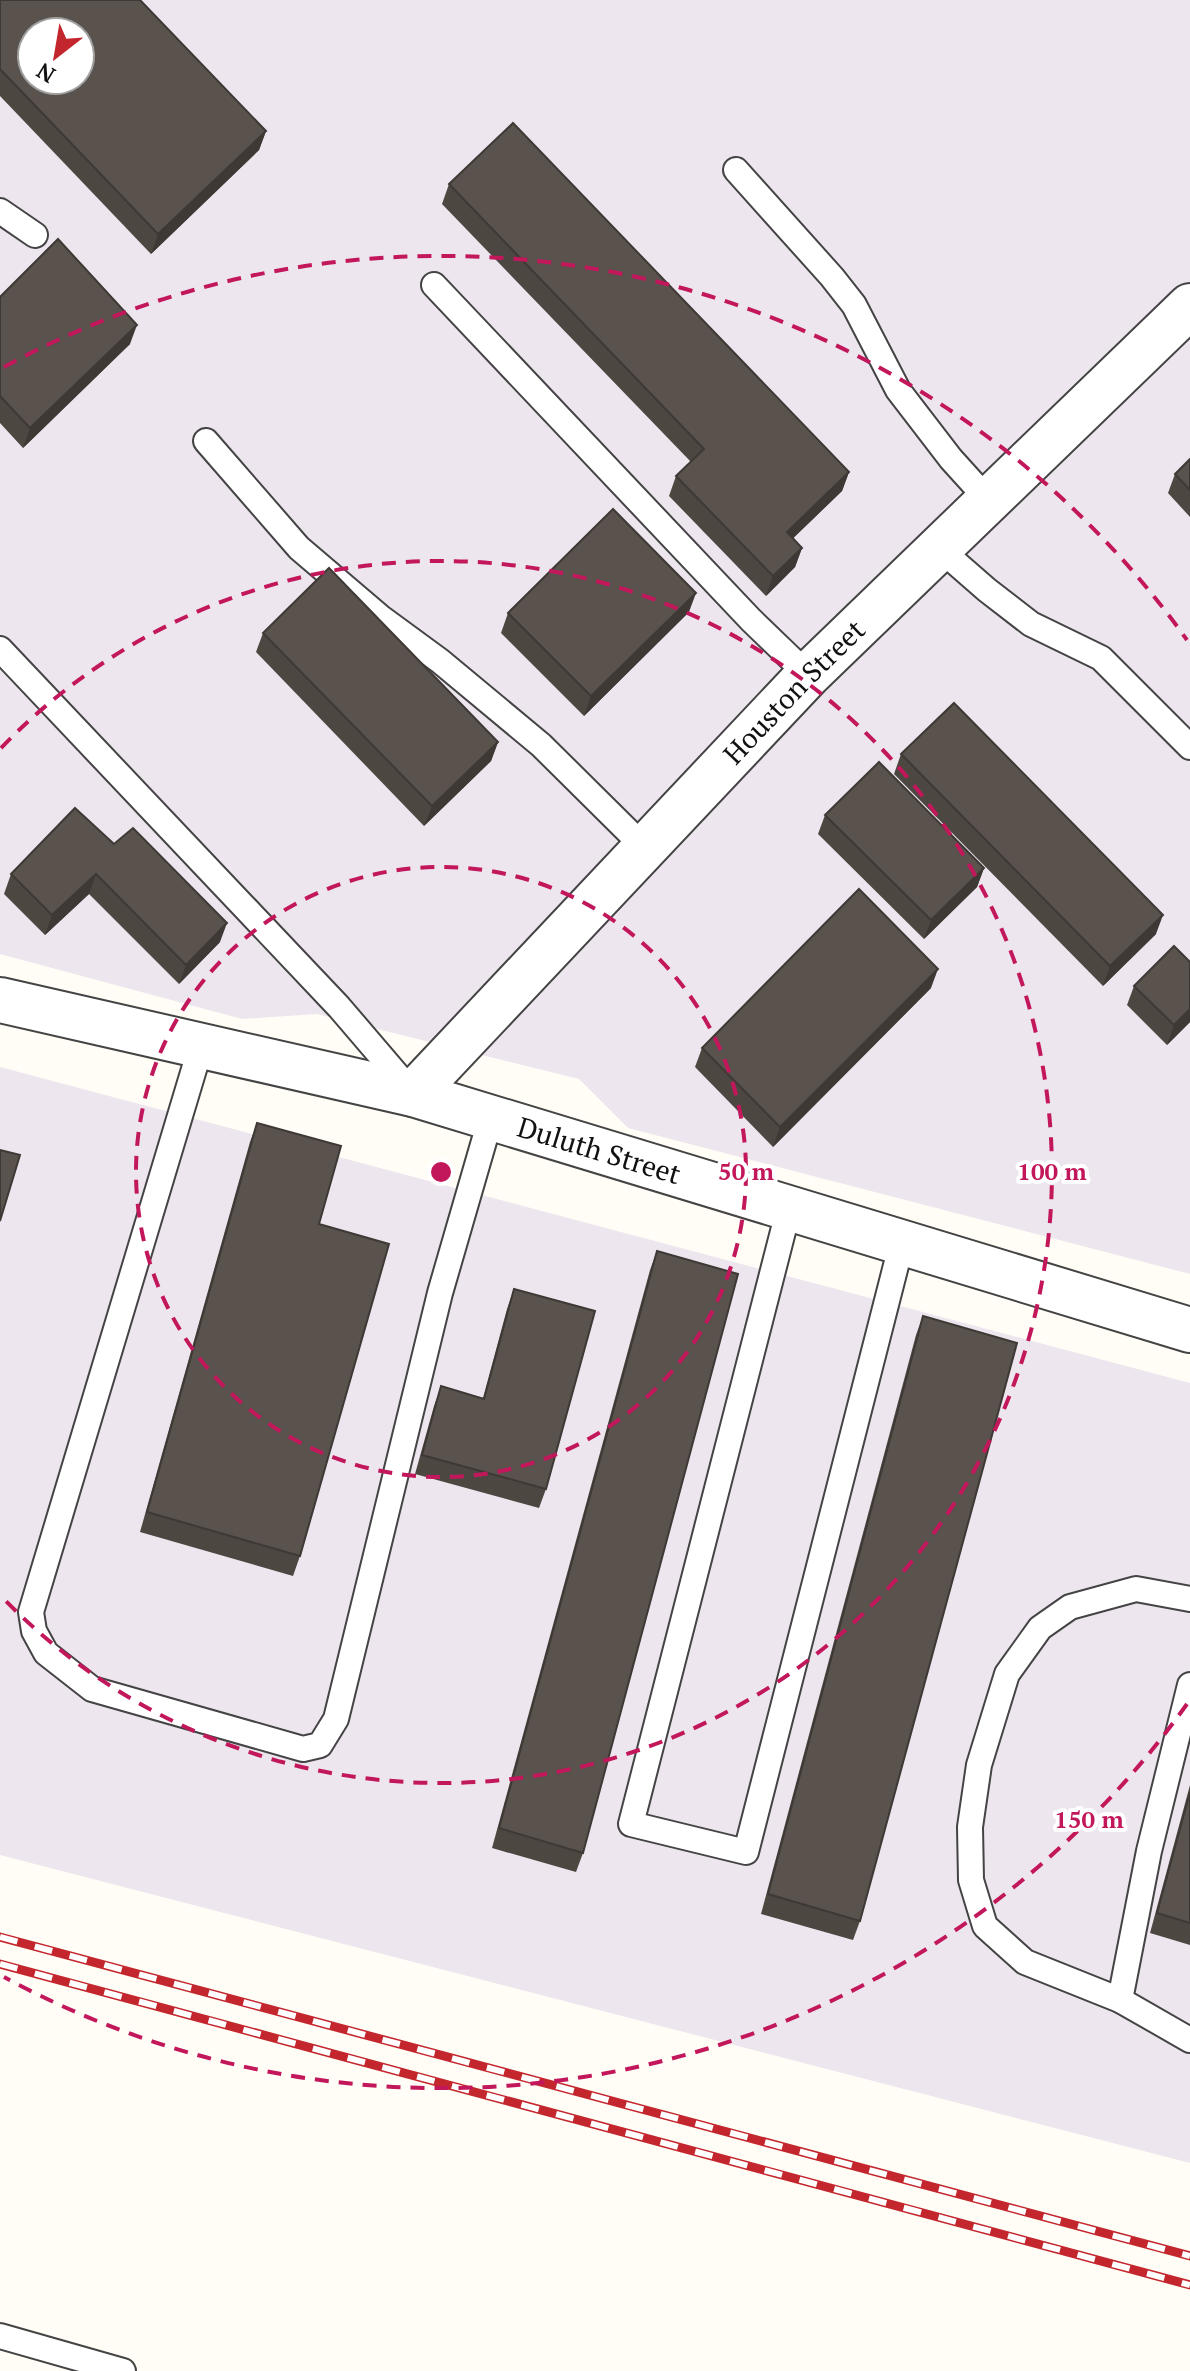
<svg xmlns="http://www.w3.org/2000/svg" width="1190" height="2371" viewBox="0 0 1190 2371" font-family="'PT Serif',serif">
  <rect width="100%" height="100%" fill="#fffdf5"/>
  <g fill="#eee6ef" fill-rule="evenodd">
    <path d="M0,0h1190v1274l-562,-146 -49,-49 -262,-65 -75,5 -242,-65zM32,32h48v48h-48z"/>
    <path d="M0,1067l1190,316v780l-1190,-308z"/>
  </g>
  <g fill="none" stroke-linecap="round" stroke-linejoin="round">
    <defs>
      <g id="lane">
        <path d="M736,170l96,107 22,28 44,85 53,69 38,42"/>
        <path d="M0,211l35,24"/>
        <path d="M434,285l317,335 57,55"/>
        <path d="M206,441l93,107 81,69 60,44 101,84 104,103"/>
        <path d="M940,549l47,41 44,34 70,34 89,89"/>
        <path d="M0,649l339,358 71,83"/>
        <path d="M201,1046l-170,566 3,19 12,22 46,36 211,60 17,-4 16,-26 104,-426 51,-176"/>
        <path d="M789,1208l-158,616 115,28 156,-610"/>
        <path d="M1190,1685l-41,166 -29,149 70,40"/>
        <path d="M1120,2000l-95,-38 -40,-36 -14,-46 -1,-53 9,-62 28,-91 33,-46 30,-21 66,-18 54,10"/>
        <path d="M0,2336l123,35"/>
      </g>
      <g id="street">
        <path id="s1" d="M0,1000l413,94 777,236"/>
        <path id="s2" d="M413,1094l395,-419 382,-369"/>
      </g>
    </defs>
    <use href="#lane" stroke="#444" stroke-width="28"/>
    <use href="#street" stroke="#444" stroke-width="48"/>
    <use href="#lane" stroke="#fff" stroke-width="24"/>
    <use href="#street" stroke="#fff" stroke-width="44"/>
    <defs>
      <g id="rail">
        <path d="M0,1937l1190,319"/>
        <path d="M0,1964l1190,321"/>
      </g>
    </defs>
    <use href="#rail" stroke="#c4262e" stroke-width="9"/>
    <use href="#rail" stroke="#fff" stroke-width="6" stroke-dasharray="18" stroke-linecap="butt"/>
  </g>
  <g fill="#4d4742">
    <path d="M0,0l266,131 -7,19 -108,104 -151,-158z"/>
    <path d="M449,184l400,288 -7,19 -49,47 9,10 -7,19 -29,29 -97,-100 7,-20 15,-14 -249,-258z"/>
    <path d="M0,297l130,47 -107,104 -23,-25z"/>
    <path d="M1190,459v58l-22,-24 7,-19z"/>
    <path d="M689,612l-105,104 -83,-83 7,-20z"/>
    <path d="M263,633l235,109 -7,19 -67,65 -168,-174z"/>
    <path d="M901,754l255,180 -53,52 -209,-212z"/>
    <path d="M75,808l145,134 -41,42 -90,-90 -44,41 -41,-41 7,-20z"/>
    <path d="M825,815l159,53 -7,19 -53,52 -106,-105z"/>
    <path d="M1190,962v60l-23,23 -40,-40 7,-19z"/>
    <path d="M931,988l-158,159 -78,-80 7,-19z"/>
    <path d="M257,1123l62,101 -19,332 -7,20 -153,-44 110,-390z"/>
    <path d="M657,1251l-74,602 -7,19 -84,-24 158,-578z"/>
    <path d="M514,1289l32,200 -7,19 -124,-34 19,-68 7,-20 42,12 24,-89z"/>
    <path d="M923,1316l-63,605 -7,19 -92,-26 155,-579z"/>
    <path d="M1190,1785v160l-40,-12z"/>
  </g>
  <g fill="#3f3936">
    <path d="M266,131l-7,19 -108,104 7,-20z"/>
    <path d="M137,325l-7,19 -107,104 7,-20z"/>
    <path d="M849,472l-7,19 -62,60 7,-19z"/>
    <path d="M802,548l-7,19 -29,29 7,-20z"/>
    <path d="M696,593l-7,19 -105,104 7,-20z"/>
    <path d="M498,742l-7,19 -67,65 8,-20z"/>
    <path d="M984,868l-7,19 -53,52 7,-19z"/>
    <path d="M96,874l-7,20 -44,41 7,-20z"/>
    <path d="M1163,915l-7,19 -53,52 7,-20z"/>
    <path d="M227,923l-7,19 -41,42 7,-19z"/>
    <path d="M938,969l-7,19 -158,159 7,-20z"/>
    <path d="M1190,1009v13l-23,23 7,-20z"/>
  </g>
  <g fill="#5a524d" stroke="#3f3936" stroke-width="2" fill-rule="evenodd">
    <path d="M0,0h140l126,131 -108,103 -158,-165zM32,32h48v48h-48z"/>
    <path d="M513,123l336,349 -62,60 15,16 -29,28 -97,-100 28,-27 -255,-265z"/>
    <path d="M58,239l79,86 -107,103 -30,-32v-99z"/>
    <path d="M1190,459v31l-15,-16z"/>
    <path d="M613,509l83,84 -105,103 -83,-83z"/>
    <path d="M329,568l169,174 -66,64 -169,-173z"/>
    <path d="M954,703l209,212 -53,51 -209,-212z"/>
    <path d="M879,762l105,106 -53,52 -106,-105z"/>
    <path d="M75,808l39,36 19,-16 94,95 -41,42 -90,-91 -44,41 -41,-41z"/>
    <path d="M859,889l79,80 -158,158 -78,-79z"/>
    <path d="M1174,946l16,16v47l-16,16 -40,-39z"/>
    <path d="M257,1123l84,23 -22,78 70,20 -89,312 -153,-44z"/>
    <path d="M0,1150l20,5 -20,66z"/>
    <path d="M657,1251l81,23 -155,579 -84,-25z"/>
    <path d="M514,1289l81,22 -49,178 -124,-34 19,-69 43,13z"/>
    <path d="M923,1316l94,27 -157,578 -92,-27z"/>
    <path d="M1190,1792v131l-33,-10z"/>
  </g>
  <g fill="none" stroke="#c2185b" stroke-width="4" stroke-dasharray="14 10">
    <circle cx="441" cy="1172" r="305"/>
    <path d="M1 748A611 611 0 1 1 1 1596"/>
    <path d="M1187 1704A916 916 0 0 1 4 1977M4 367A916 916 0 0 1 1187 640"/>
  </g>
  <g text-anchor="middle" stroke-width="8" stroke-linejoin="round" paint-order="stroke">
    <g font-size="28" fill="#111" stroke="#fff">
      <text dy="10" stroke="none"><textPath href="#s2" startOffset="554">Houston Street</textPath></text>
      <text dy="10" stroke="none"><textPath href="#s1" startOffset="618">Duluth Street</textPath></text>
    </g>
  </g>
  <circle cx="441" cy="1172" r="12" fill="#c2185b" stroke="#fff" stroke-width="4"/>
  <g font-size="24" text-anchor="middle" font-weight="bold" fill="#c2185b" stroke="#fff" stroke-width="8" stroke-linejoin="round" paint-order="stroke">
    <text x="746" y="1180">50 m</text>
    <text x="1052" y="1180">100 m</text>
    <text x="1089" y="1828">150 m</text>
  </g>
  <g transform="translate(56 56) rotate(211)"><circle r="38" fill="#ffffff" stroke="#a0a0a0" stroke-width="2"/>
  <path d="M0-6L14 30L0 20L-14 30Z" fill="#c4262e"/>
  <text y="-12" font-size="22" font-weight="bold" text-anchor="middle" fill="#111111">N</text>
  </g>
</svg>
